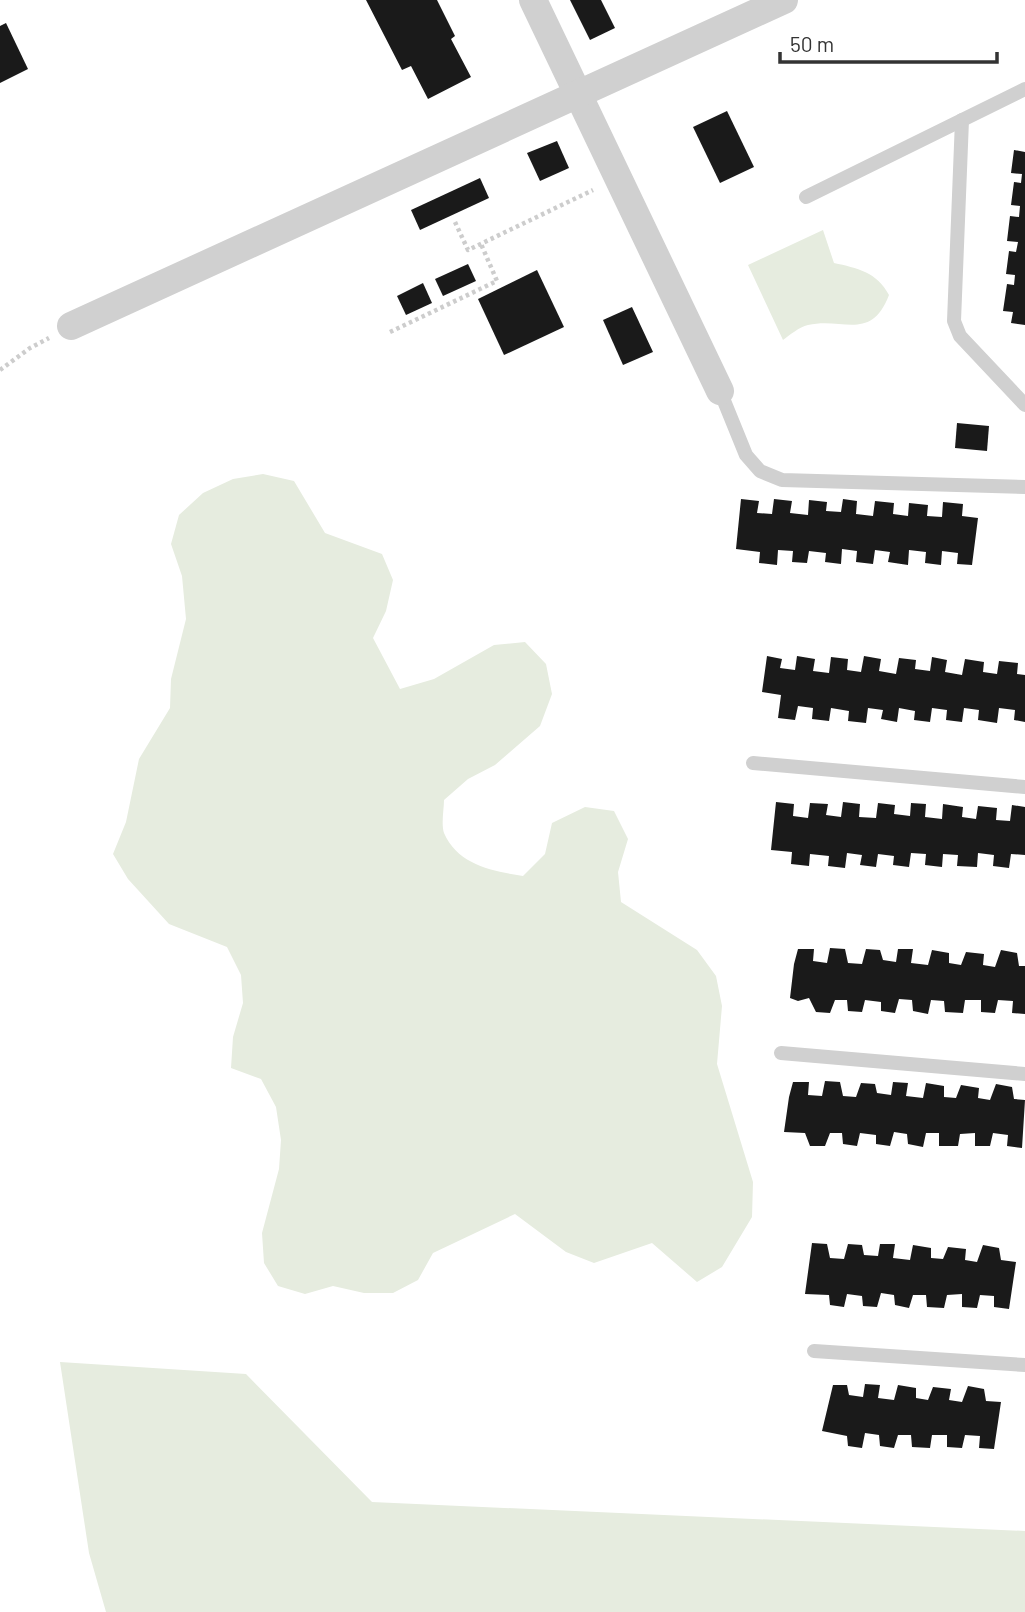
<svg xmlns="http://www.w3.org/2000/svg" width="1025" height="1612" viewBox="0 0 1025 1612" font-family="Barlow,sans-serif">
  <rect width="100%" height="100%" fill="#fff"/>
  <g fill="#e6ecdf">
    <path d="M823,230l11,33c23,5 43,9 55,32 -18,47 -46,22 -81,30 -9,2 -18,10 -25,15l-35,-75z"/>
    <path d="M263,474l31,7 31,52 57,21 11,26 -7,31 -13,27 27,51 34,-10 60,-34 31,-3 21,22 6,30 -12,32 -45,39 -27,14 -24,21c0,9 -3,24 0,33 14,32 48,38 79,43l22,-22 7,-31 33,-16 29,4 14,28 -10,33 3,30 76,48 19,26 6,30 -5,58 36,118 -1,35 -30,50 -25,15 -45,-39 -58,20 -28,-11 -51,-38 -82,39 -15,27 -25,13h-29l-31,-7 -28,8 -27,-8 -14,-23 -2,-30 17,-64 2,-29 -5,-33 -15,-28 -30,-11 2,-31 10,-34 -2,-28 -14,-28 -58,-23 -41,-45 -15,-25 13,-32 13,-63 31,-51 1,-29 15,-60 -4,-43 -11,-32 8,-29 24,-22 30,-14z"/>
    <path d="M60,1362l186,12 126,128 653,29v81h-919l-17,-59z"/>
  </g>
  <g fill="#1a1a1a">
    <path d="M366,0h71l18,36 -4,3 20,38 -43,22 -17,-33 -9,4z"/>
    <path d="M570,0h31l14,28 -25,12z"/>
    <path d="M6,23l22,46 -28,14v-57z"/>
    <path d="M727,111l27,56 -34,16 -27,-56z"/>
    <path d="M557,141l12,27 -29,13 -13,-28z"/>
    <path d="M1014,150l11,2v173l-14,-2 2,-11 -10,-1 4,-27 7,1 1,-10 -9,-1 3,-23 7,1 2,-10 -11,-1 3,-25 9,1 1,-11 -9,-1 3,-23 7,1 1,-9 -11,-1z"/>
    <path d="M480,178l9,20 -69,32 -9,-20z"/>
    <path d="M468,264l8,17 -33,15 -8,-17z"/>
    <path d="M537,270l27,57 -60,28 -26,-56z"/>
    <path d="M423,283l9,20 -26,12 -9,-19z"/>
    <path d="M632,307l21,45 -30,13 -20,-45z"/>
    <path d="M957,423l32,3 -2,25 -32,-3z"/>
    <path d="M741,499l18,2 -2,12 15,1 2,-15 18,2 -2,12 18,2 1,-15 18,2 -1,9 15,1 2,-13 14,2 -1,13 17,2 2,-15 19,2 -1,11 15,2 1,-13 19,2 -1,11 15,1 1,-15 20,2 -1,12 16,2 -6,47 -15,-1 1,-11 -16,-2 -1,14 -16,-2 1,-11 -17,-2 -1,15 -20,-3 2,-10 -15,-2 -2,14 -17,-2 1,-11 -15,-2 -1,15 -16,-2 1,-9 -17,-2 -2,12 -15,-1 1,-11 -15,-1 -1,15 -18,-2 1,-11 -24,-3z"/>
    <path d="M767,656l15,3 -2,9 15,2 2,-14 18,3 -2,12 16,2 2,-16 17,2 -1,11 14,2 3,-16 17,3 -2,12 17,3 3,-16 17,2 -1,9 15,2 2,-14 15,3 -2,12 17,3 3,-16 19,3 -1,10 14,2 2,-13 19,2 -1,11 8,1v47l-11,-2 1,-10 -16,-2 -2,15 -19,-3 1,-10 -15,-2 -2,14 -16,-2 1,-10 -15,-2 -2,14 -16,-2 1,-9 -16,-3 -2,14 -16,-3 2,-9 -15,-2 -2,15 -18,-2 1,-10 -18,-3 -2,13 -17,-2 1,-11 -15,-2 -3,14 -17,-2 3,-23 -19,-3z"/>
    <path d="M776,802l18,2 -1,12 15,2 2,-15 18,1 -2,11 15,2 2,-15 17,2 -1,13 17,1 2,-15 17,2 -1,9 16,2 1,-13 15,1 -1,13 17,2 1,-15 20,3 -1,10 14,2 2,-13 19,2 -1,12 14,1 2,-16 13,2v48l-14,-1 -2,14 -16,-2 1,-11 -16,-2 -1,14 -20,-1 1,-11 -15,-1 -1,13 -17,-2 1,-11 -15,-1 -2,14 -16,-2 1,-9 -16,-2 -2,13 -16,-2 2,-10 -15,-2 -2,15 -17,-2 1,-10 -19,-2 -1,12 -18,-2 1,-12 -21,-2z"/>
    <path d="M830,948l15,1 3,14 14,1 4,-15 14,1 3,10 13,2 2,-13h15l-2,14 17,2 4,-15 17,3v10l12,2 5,-13 18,2 -1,11 12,2 6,-17 16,3 2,13h6v48l-13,-1 1,-12 -15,-1 -3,13 -14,-1v-12h-16l-2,13 -18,-1 -1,-11 -13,-1 -3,14 -15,-3 -1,-11 -13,-1 -4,14 -14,-2v-9l-16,-2 -3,12 -14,-1 -1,-11h-12l-5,13 -14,-1 -7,-14 -11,3 -8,-3 4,-34 4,-15h16l-1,12 14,2z"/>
    <path d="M825,1081l15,1 3,14 13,1 5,-14 14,1 2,9 14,2 2,-13 15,1 -2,13 17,2 3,-15 18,3v11l12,1 5,-13 18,3 -1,10 12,2 6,-16 16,3 2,12 11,1 -3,48 -15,-2 1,-11 -15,-2 -3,13h-15v-13l-15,1 -2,12h-19v-13h-13l-3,14 -15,-3 -1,-10 -13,-2 -4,14 -14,-2v-9l-16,-2 -3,13 -14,-2 -1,-11h-12l-5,13h-15l-5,-13 -21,-1 5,-35 4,-15h16l-1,13 14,1z"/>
    <path d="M812,1243l15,1 3,14 14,1 4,-15 14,1 2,10 14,1 2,-12h15l-2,14 17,2 3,-15 18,3v10l12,1 5,-12 18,2 -1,11 12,2 6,-17 16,3 2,12 15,2 -7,47 -15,-2v-11l-14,-1 -3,13 -15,-1v-13l-15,1 -3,13 -17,-1 -1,-12h-13l-4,13 -14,-3 -1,-10 -13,-2 -4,14 -14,-1 -1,-10 -15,-2 -3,13 -14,-2 -1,-10 -24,-1z"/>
    <path d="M865,1384l15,1 -2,13 16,2 4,-15 18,3v10l12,2 5,-13 18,2 -2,11 13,2 6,-16 16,3 2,12 15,1 -7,47 -15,-1 1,-12 -15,-1 -3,13 -15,-1v-12h-15l-2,13 -18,-1 -1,-12h-13l-4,13 -14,-2 -1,-11 -14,-2 -3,15 -14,-2 -1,-10 -25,-5 11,-46h14l2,10 14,2z"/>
  </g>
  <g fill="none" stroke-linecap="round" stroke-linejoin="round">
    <g stroke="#cdcdcd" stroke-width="4.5" stroke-dasharray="3.5 3.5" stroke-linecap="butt">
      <path d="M455,222l13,28 125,-60"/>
      <path d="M390,332l107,-51 -16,-37"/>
      <path d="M0,370l30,-22 19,-10"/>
    </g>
    <g stroke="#d0d0d0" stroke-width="14">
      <path d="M962,120l-8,201 6,15 65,69"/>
      <path d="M806,197l219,-108"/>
      <path d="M720,391l26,64 14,16 22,9 243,7"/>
      <path d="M753,763l272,24"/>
      <path d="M781,1053l244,21"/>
      <path d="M814,1351l211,14"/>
    </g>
    <g stroke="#d0d0d0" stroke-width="28">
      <path d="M533,0l187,391"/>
      <path d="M71,326l713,-326"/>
    </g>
  </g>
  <path d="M780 52v10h217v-10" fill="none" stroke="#333333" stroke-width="3.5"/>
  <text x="790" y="52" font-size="21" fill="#333333" stroke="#ffffff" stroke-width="5" paint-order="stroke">50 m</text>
</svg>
